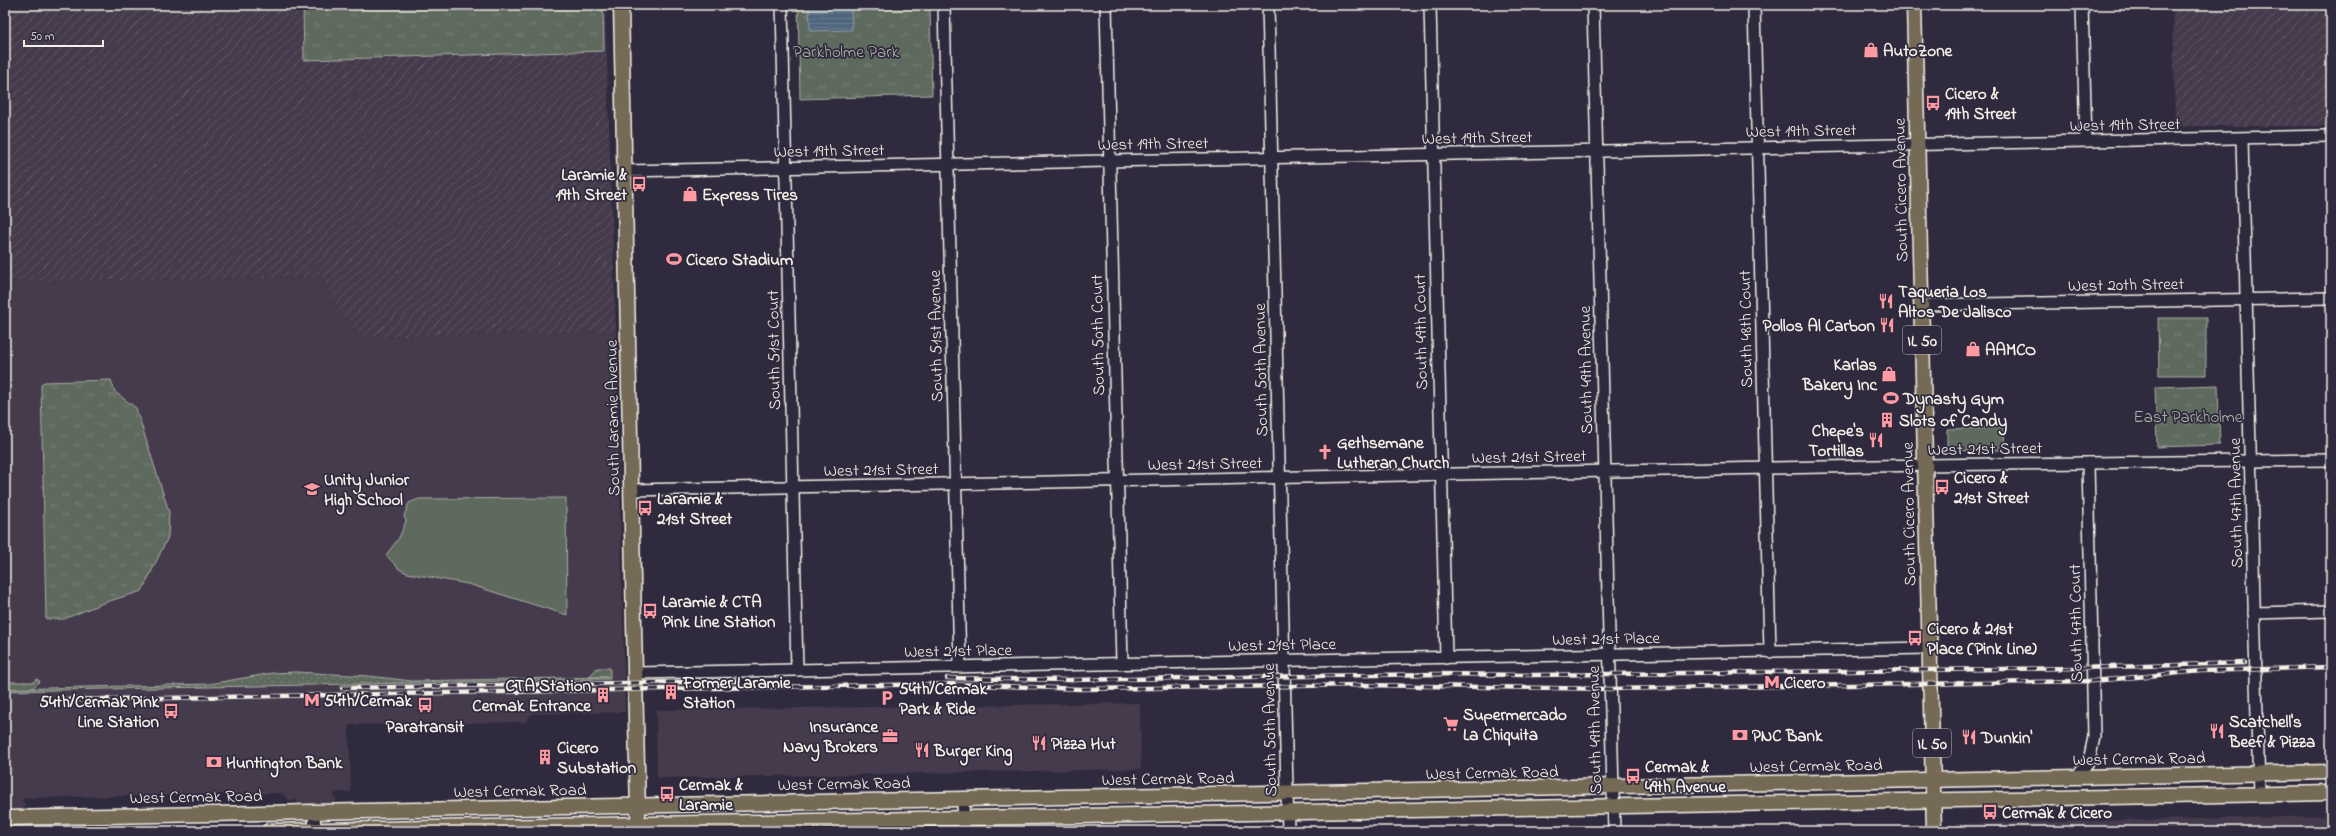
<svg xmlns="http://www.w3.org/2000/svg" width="2336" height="836" viewBox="0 0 2336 836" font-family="'Indie Flower',sans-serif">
  <defs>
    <pattern id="industrial-furrows" width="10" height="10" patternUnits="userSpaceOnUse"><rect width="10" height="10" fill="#443a4e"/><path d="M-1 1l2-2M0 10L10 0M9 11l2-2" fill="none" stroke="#605768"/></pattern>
    <pattern id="park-tufts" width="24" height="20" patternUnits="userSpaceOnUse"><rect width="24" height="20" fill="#5f6a5f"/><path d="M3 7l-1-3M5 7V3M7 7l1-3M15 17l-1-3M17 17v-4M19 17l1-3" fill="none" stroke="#778076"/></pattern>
    <pattern id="garden-dots" width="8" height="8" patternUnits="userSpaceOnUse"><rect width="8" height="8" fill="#5f6a5f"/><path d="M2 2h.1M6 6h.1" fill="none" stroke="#778076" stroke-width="1.8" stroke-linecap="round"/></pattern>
    <pattern id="water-rules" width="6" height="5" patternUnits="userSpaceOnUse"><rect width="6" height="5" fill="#50667b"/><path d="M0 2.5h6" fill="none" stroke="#6a7c8e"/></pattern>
  </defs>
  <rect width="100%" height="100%" fill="#2f2a3d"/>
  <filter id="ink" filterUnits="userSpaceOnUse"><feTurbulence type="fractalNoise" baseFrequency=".025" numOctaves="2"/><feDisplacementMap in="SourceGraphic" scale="8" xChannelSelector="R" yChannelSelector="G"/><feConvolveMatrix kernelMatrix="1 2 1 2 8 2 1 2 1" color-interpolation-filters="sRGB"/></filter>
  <g filter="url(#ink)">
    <g fill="#443a4e">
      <path d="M321,277l19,36 23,24 253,-6 9,381 -93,2 -6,8 -177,3 2,67h-14l-4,3 4,4 -5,6 -34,1 -1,-6h-8l-8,-7 -256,5 -3,3 4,4 -5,6 -16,-3v-526z"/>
      <path d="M1140,703l1,66 -484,9 -1,-68z"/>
      <path d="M2331,816v15h-375v-7z"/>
    </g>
    <g fill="url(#industrial-furrows)">
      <path d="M5,5h600l11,326 -253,6 -23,-24 -19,-36 -316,5z"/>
      <path d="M2173,5h158v121h-156z"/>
    </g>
    <g fill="#5f6a5f" stroke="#aaaea4">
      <path d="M2004,427l1,23 -58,1v-22z"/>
      <path d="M566,498l1,117 -99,-31 -61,-11 -8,-4 -13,-14 13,-17 7,-17 -2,-5 5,-13 10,-4z"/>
      <path d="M597,668h13v9h-21z"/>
      <path d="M36,679l4,2 -7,7 -26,1v-7h27z"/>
    </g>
    <g fill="url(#park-tufts)" stroke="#aaaea4">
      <path d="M303,5h300l1,46 -300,9z"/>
      <path d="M798,5h132l2,90 -132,4z"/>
      <path d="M2158,318h48v57h-47z"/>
      <path d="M111,380l4,12 21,16 33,104 -1,25 -26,54 -39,12 -39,16h-18l-5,-234 3,-3z"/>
      <path d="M2218,385l2,60 -63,2 -2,-60z"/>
    </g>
    <path fill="url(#garden-dots)" stroke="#aaaea4" d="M296,672l72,4 44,5 198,-4v2l-603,12v-2l202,-5 64,-11z"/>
    <path fill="url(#water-rules)" stroke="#929ea7" d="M809,5h42l1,25 -42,1z"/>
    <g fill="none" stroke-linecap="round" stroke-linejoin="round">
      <defs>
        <g id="minor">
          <path d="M782,5l15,665"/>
          <path d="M944,5l16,662"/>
          <path d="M1106,5l16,659"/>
          <path d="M1268,5l20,826"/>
          <path d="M1430,5l16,653"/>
          <path d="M1593,5l21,826"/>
          <path d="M1754,5l16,647"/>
          <path d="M2082,5l4,136"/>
          <path d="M2242,139l17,655"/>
          <path d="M624,171l1707,-35"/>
          <path d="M1921,305l410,-7"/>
          <path d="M632,490l1293,-25 406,-5"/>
          <path d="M2254,613l77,-2"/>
          <path d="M636,673l1293,-25"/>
          <path d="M2076,777l13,-16 5,-24 -6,-274"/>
          <path d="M963,799l1,32"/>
          <path d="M314,812l1,19"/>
        </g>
        <g id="major">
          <path d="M621,5l17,810"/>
          <path d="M1914,5l20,826"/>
          <path d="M5,818l2326,-46"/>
          <path d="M269,831l2062,-38"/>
        </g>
      </defs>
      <use href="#minor" stroke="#f4f1e8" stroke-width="14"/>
      <use href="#major" stroke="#f4f1e8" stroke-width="17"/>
      <use href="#minor" stroke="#2f2a3d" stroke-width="11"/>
      <use href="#major" stroke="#756a55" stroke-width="14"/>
      <defs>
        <g id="rail">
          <path d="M947,678l122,2 367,-6 96,1 546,-7 167,-5"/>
          <path d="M342,688l395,-7"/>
          <path d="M56,700l830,-15 68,-1 127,5 281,-4 248,4 483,-8 108,-10 130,-4"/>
        </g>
      </defs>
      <use href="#rail" stroke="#f4f1e8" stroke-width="4.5"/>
      <use href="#rail" stroke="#2f2a3d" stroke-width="3" stroke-dasharray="9" stroke-linecap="butt"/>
    </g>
  </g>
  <defs>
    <symbol id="shop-bare" viewBox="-9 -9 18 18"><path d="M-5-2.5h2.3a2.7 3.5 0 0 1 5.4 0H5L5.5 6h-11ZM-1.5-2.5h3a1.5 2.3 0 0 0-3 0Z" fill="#ff9aa2" stroke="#2f2a3d" stroke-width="2.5" paint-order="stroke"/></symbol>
    <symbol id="bus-bare" viewBox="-9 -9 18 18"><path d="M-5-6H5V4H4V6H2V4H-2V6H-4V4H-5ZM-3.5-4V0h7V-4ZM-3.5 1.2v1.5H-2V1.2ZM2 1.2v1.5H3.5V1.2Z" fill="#ff9aa2" stroke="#2f2a3d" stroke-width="2.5" paint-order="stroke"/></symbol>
    <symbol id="stadium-bare" viewBox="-9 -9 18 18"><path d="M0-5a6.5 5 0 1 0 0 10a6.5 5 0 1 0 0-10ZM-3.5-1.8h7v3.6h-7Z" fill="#ff9aa2" stroke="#2f2a3d" stroke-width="2.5" paint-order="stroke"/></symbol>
    <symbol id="restaurant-bare" viewBox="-9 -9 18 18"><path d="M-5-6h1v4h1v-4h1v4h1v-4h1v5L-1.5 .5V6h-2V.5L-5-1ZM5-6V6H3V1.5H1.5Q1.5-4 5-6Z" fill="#ff9aa2" stroke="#2f2a3d" stroke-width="2.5" paint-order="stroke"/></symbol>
    <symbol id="building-bare" viewBox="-9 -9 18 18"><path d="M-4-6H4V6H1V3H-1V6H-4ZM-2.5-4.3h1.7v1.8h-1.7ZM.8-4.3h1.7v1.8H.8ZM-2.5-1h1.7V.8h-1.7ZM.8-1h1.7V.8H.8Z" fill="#ff9aa2" stroke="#2f2a3d" stroke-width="2.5" paint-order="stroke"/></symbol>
    <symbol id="church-bare" viewBox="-9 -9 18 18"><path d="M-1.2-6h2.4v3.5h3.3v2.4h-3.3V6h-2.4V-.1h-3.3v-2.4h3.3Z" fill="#ff9aa2" stroke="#2f2a3d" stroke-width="2.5" paint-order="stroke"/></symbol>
    <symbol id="school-bare" viewBox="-9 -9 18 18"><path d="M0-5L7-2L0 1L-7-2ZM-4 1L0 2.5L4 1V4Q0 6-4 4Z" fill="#ff9aa2" stroke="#2f2a3d" stroke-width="2.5" paint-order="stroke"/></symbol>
    <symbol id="metro-bare" viewBox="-9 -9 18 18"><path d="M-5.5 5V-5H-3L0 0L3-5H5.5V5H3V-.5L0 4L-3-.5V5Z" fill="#ff9aa2" stroke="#2f2a3d" stroke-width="2.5" paint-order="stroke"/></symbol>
    <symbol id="parking-bare" viewBox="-9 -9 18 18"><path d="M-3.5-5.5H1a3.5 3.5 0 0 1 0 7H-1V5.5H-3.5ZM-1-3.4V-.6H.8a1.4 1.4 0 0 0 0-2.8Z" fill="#ff9aa2" stroke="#2f2a3d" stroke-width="2.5" paint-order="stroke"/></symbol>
    <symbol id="supermarket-bare" viewBox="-9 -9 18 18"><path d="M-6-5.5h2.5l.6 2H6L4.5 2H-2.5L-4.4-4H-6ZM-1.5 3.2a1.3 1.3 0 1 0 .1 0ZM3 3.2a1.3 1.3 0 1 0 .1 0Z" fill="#ff9aa2" stroke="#2f2a3d" stroke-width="2.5" paint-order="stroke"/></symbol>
    <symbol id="bank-bare" viewBox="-9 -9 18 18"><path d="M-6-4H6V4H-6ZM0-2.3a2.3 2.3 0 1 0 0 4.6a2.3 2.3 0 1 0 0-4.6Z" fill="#ff9aa2" stroke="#2f2a3d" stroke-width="2.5" paint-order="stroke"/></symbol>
    <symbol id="office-bare" viewBox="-9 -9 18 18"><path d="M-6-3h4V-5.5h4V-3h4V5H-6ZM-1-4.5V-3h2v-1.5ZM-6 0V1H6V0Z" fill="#ff9aa2" stroke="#2f2a3d" stroke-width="2.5" paint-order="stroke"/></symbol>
  </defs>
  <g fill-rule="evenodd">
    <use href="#shop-bare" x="1860" y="39" width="22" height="22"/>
    <use href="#bus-bare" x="1922" y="92" width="22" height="22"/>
    <use href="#bus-bare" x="628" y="173" width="22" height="22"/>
    <use href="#shop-bare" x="679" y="183" width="22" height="22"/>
    <use href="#stadium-bare" x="663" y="248" width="22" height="22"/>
    <use href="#restaurant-bare" x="1875" y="290" width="22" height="22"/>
    <use href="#restaurant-bare" x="1876" y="314" width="22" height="22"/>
    <use href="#shop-bare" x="1962" y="338" width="22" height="22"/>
    <use href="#shop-bare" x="1878" y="363" width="22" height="22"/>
    <use href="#stadium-bare" x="1880" y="387" width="22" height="22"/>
    <use href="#building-bare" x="1876" y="409" width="22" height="22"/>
    <use href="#restaurant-bare" x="1865" y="429" width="22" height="22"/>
    <use href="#church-bare" x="1314" y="441" width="22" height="22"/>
    <use href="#bus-bare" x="1931" y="476" width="22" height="22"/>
    <use href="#school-bare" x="301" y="478" width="22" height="22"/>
    <use href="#bus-bare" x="634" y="497" width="22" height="22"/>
    <use href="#bus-bare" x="639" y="600" width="22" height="22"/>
    <use href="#bus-bare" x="1904" y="627" width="22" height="22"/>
    <use href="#metro-bare" x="1761" y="671" width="22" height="22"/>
    <use href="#building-bare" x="660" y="681" width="22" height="22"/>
    <use href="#building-bare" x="592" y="684" width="22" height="22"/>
    <use href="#parking-bare" x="876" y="687" width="22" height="22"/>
    <use href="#metro-bare" x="301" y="689" width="22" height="22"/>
    <use href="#bus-bare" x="414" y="694" width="22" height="22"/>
    <use href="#bus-bare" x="160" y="700" width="22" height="22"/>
    <use href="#supermarket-bare" x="1440" y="713" width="22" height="22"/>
    <use href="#restaurant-bare" x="2206" y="720" width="22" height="22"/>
    <use href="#bank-bare" x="1729" y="724" width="22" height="22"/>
    <use href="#office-bare" x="879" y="725" width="22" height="22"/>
    <use href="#restaurant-bare" x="1958" y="726" width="22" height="22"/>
    <use href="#restaurant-bare" x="1028" y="732" width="22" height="22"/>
    <use href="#restaurant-bare" x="911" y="739" width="22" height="22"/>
    <use href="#building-bare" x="534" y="746" width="22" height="22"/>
    <use href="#bank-bare" x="203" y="751" width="22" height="22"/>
    <use href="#bus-bare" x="1622" y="765" width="22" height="22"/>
    <use href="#bus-bare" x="656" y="783" width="22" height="22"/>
    <use href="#bus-bare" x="1979" y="801" width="22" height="22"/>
  </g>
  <g text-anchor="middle" stroke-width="3.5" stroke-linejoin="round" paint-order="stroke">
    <g fill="#2f2a3d" stroke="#b9b5b5" stroke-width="1">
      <rect x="1903" y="326" width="38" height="28" rx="3"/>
      <rect x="1913" y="729" width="38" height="28" rx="3"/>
    </g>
    <g font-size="16" font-weight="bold" fill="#f4f1e8">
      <text x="1922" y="346">IL 50</text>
      <text x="1932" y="749">IL 50</text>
    </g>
    <g font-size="17" font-weight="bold" fill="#f4f1e8" stroke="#2f2a3d" text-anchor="start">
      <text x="1883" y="56">AutoZone</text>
      <text x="1945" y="99">Cicero &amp;<tspan x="1945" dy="20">19th Street</tspan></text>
      <text x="627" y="180" text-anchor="end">Laramie &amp;<tspan x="627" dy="20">19th Street</tspan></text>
      <text x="702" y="200">Express Tires</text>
      <text x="686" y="265">Cicero Stadium</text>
      <text x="1898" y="297">Taqueria Los<tspan x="1898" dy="20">Altos De Jalisco</tspan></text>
      <text x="1875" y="331" text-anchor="end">Pollos Al Carbon</text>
      <text x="1985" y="355">AAMCO</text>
      <text x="1877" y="370" text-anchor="end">Karlas<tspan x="1877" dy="20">Bakery Inc</tspan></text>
      <text x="1903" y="404">Dynasty Gym</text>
      <text x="1899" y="426">Slots of Candy</text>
      <text x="1864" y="436" text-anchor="end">Chepe's<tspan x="1864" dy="20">Tortillas</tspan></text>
      <text x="1337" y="448">Gethsemane<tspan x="1337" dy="20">Lutheran Church</tspan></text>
      <text x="1954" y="483">Cicero &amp;<tspan x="1954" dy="20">21st Street</tspan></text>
      <text x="324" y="485">Unity Junior<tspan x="324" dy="20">High School</tspan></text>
      <text x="657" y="504">Laramie &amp;<tspan x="657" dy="20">21st Street</tspan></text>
      <text x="662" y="607">Laramie &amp; CTA<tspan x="662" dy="20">Pink Line Station</tspan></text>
      <text x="1927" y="634">Cicero &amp; 21st<tspan x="1927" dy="20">Place (Pink Line)</tspan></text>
      <text x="683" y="688">Former Laramie<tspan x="683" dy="20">Station</tspan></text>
      <text x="1784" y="688">Cicero</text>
      <text x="591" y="691" text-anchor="end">CTA Station<tspan x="591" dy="20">Cermak Entrance</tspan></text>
      <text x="899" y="694">54th/Cermak<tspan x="899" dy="20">Park &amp; Ride</tspan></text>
      <text x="324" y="706">54th/Cermak</text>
      <text x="159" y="707" text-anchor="end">54th/Cermak Pink<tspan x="159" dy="20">Line Station</tspan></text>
      <text x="1463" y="720">Supermercado<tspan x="1463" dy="20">La Chiquita</tspan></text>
      <text x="2229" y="727">Scatchell's<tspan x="2229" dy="20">Beef &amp; Pizza</tspan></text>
      <text x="425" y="732" text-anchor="middle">Paratransit</text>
      <text x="878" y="732" text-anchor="end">Insurance<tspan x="878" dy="20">Navy Brokers</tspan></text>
      <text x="1752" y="741">PNC Bank</text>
      <text x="1981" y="743">Dunkin'</text>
      <text x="1051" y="749">Pizza Hut</text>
      <text x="557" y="753">Cicero<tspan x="557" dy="20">Substation</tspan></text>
      <text x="934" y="756">Burger King</text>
      <text x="226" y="768">Huntington Bank</text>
      <text x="1645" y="772">Cermak &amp;<tspan x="1645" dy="20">49th Avenue</tspan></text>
      <text x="679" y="790">Cermak &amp;<tspan x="679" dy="20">Laramie</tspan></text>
      <text x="2002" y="818">Cermak &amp; Cicero</text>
    </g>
    <g font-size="17" fill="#b1b4aa" stroke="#2f2a3d">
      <text x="846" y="57">Parkholme Park</text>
      <text x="2188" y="422">East Parkholme</text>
    </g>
    <g font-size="17" fill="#f4f1e8" stroke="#2f2a3d">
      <text transform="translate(2125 124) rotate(-1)" y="6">West 19th Street</text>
      <text transform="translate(1801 130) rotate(-1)" y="6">West 19th Street</text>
      <text transform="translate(1477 137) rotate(-1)" y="6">West 19th Street</text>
      <text transform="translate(1153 143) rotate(-1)" y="6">West 19th Street</text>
      <text transform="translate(829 150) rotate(-1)" y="6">West 19th Street</text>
      <text transform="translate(1900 190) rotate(-91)" y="6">South Cicero Avenue</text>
      <text transform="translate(2126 284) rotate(-1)" y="6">West 20th Street</text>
      <text transform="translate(1745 329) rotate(-91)" y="6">South 48th Court</text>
      <text transform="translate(1420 332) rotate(-91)" y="6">South 49th Court</text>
      <text transform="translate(1097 335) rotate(-91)" y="6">South 50th Court</text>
      <text transform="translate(935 336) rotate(-91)" y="6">South 51st Avenue</text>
      <text transform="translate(773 350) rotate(-91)" y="6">South 51st Court</text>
      <text transform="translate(1260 370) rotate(-91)" y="6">South 50th Avenue</text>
      <text transform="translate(1585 370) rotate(-91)" y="6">South 49th Avenue</text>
      <text transform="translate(612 418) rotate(-91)" y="6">South Laramie Avenue</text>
      <text transform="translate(1985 448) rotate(-1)" y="6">West 21st Street</text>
      <text transform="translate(1529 456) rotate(-1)" y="6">West 21st Street</text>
      <text transform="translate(1205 463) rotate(-1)" y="6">West 21st Street</text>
      <text transform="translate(881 469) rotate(-1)" y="6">West 21st Street</text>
      <text transform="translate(2235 503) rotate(-91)" y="6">South 47th Avenue</text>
      <text transform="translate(1908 514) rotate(-91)" y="6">South Cicero Avenue</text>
      <text transform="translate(2075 623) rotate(-91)" y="6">South 47th Court</text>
      <text transform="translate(1606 638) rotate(-1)" y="6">West 21st Place</text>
      <text transform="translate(1282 644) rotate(-1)" y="6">West 21st Place</text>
      <text transform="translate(958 650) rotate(-1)" y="6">West 21st Place</text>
      <text transform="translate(1269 730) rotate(-91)" y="6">South 50th Avenue</text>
      <text transform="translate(1594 730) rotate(-91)" y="6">South 49th Avenue</text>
      <text transform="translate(2139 758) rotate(-1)" y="6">West Cermak Road</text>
      <text transform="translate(1816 765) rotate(-1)" y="6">West Cermak Road</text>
      <text transform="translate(1492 772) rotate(-1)" y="6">West Cermak Road</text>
      <text transform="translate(1168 778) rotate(-1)" y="6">West Cermak Road</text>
      <text transform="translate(844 783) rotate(-1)" y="6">West Cermak Road</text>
      <text transform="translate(520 790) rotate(-1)" y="6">West Cermak Road</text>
      <text transform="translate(196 796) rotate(-1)" y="6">West Cermak Road</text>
    </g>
  </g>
  <rect width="2336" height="836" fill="none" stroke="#2f2a3d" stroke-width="20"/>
  <rect x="10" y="10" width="2316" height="816" fill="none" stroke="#f4f1e8" stroke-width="1.5" filter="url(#ink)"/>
  <path d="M24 40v6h79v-6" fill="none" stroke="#f4f1e8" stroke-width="2"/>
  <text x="30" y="40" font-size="12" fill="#f4f1e8" stroke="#2f2a3d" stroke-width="3" paint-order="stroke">50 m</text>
</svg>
